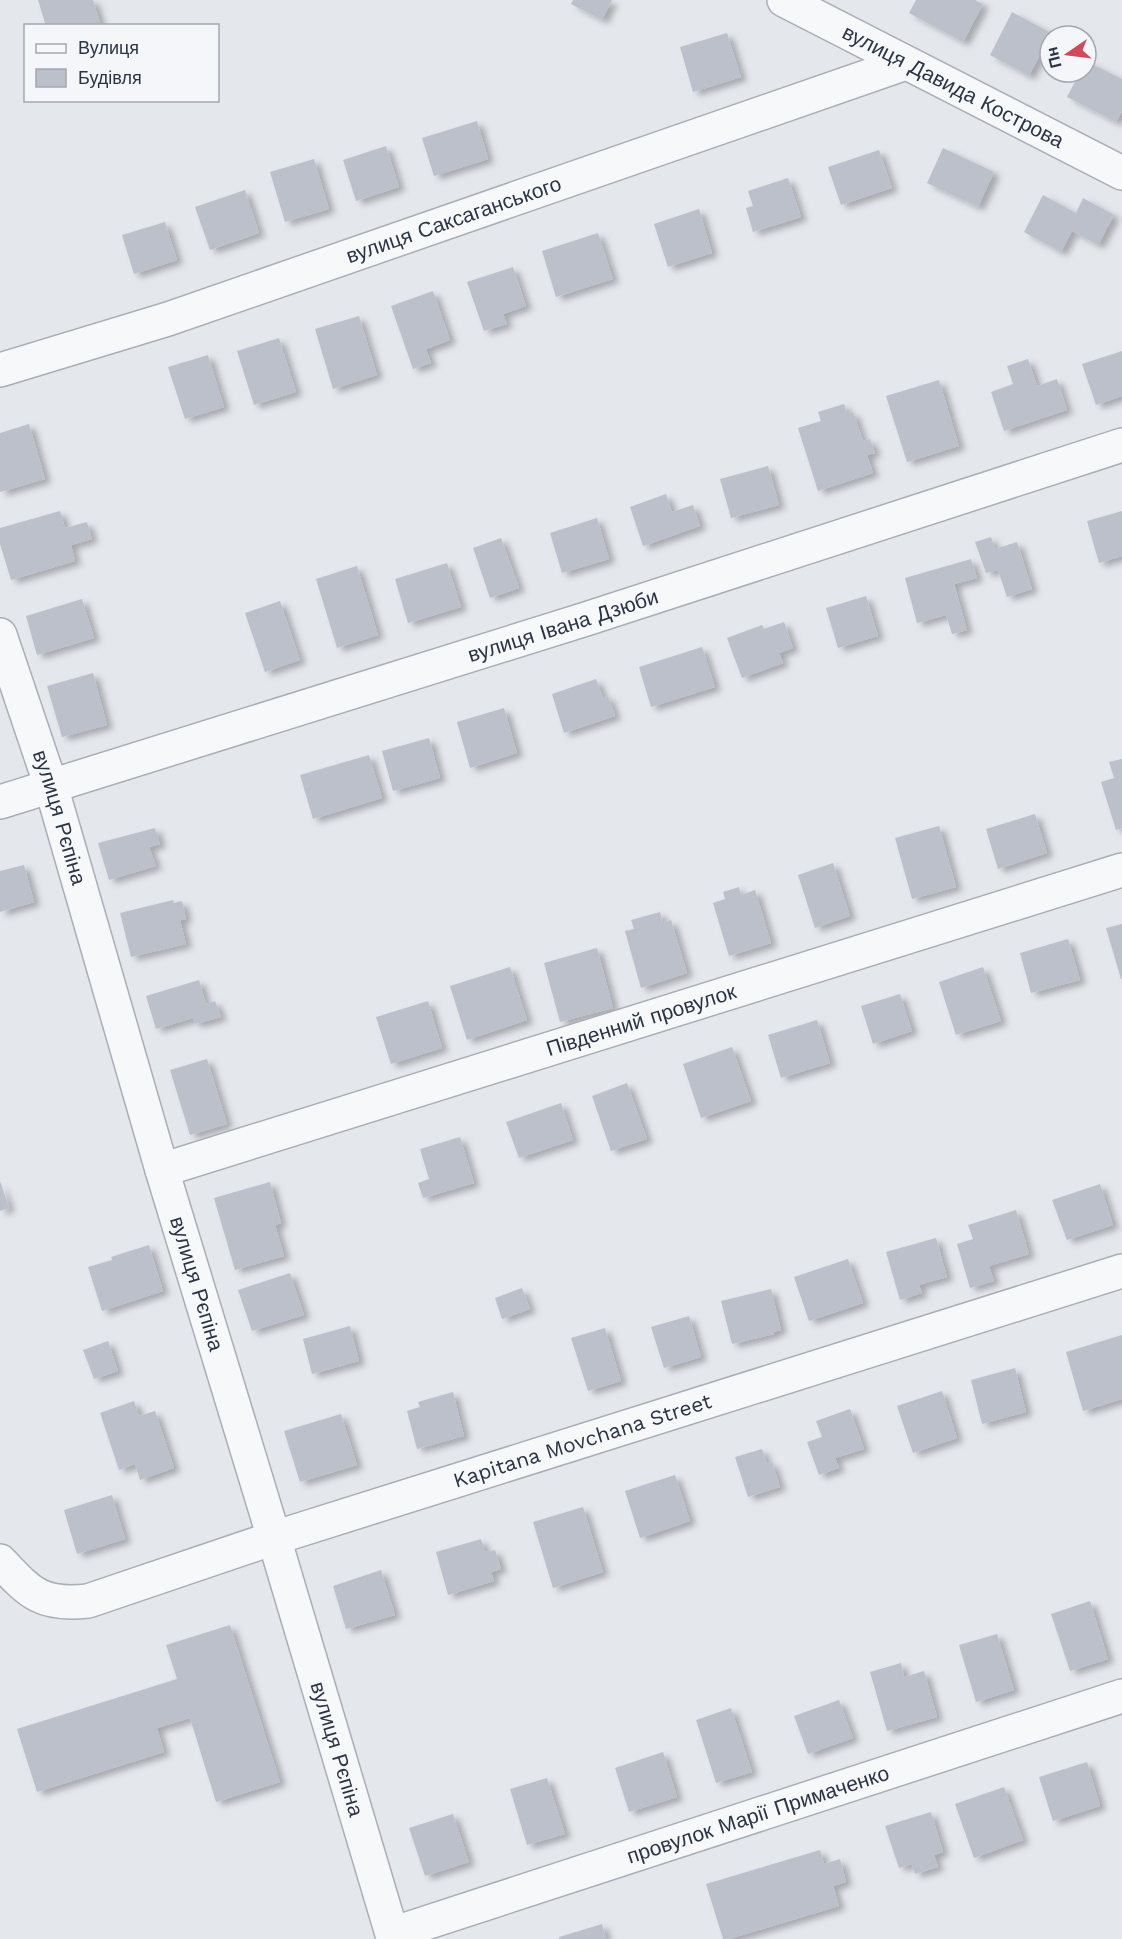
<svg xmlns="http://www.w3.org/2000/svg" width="1122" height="1939" viewBox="0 0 1122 1939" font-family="'Work Sans',sans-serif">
  <defs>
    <filter id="shadow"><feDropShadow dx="6" dy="4" stdDeviation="3" flood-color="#0004"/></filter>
  </defs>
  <rect width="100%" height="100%" fill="#e4e7ec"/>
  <g fill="#bbc0ca" filter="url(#shadow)">
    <path d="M38,0h55l8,26h-55z"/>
    <path d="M573,0h39l-10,20 -31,-16z"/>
    <path d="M916,0h59l8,4 -20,38 -54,-29z"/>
    <path d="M1012,12l39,21 -22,43 -39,-21z"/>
    <path d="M727,33l14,44 -48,15 -13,-45z"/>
    <path d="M1086,61l36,18v32l-6,11 -49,-25 13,-25h6z"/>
    <path d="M477,121l11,38 -54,17 -12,-38z"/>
    <path d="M386,146l13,41 -43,14 -13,-41z"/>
    <path d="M943,148l51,24 -16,35 -51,-24z"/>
    <path d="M879,150l13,38 -51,17 -13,-38z"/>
    <path d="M314,159l15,50 -44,13 -15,-50z"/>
    <path d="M788,178l13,39 -48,15 -7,-24 7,-2 -5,-15z"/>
    <path d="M245,190l14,43 -49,17 -15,-43z"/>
    <path d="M1043,195l33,18 7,-15 31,17 -16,30 -26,-14 -11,21 -37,-20z"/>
    <path d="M699,209l13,44 -44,14 -14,-43z"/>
    <path d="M165,222l12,38 -43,14 -12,-39z"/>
    <path d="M598,233l15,46 -57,18 -14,-46z"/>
    <path d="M513,267l13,39 -23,8 4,10 -23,7 -17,-49z"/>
    <path d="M433,291l17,49 -24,9 5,14 -18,6 -22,-63z"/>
    <path d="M359,316l18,59 -44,14 -18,-60z"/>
    <path d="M279,338l17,54 -42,13 -17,-54z"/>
    <path d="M1122,351v45l-26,9 -14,-41z"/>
    <path d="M208,355l16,52 -39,12 -17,-52z"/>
    <path d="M1028,359l9,27 20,-7 10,31 -63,21 -13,-39 22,-8 -6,-18z"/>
    <path d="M939,380l20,66 -52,16 -21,-66z"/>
    <path d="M844,404l3,10 6,-2 10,29 7,-2 5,14 -8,2 6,18 -55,18 -20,-63 23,-7 -3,-9z"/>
    <path d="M29,424l16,55 -45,13v-59z"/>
    <path d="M768,466l11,39 -48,13 -11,-39z"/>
    <path d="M666,494l6,18 21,-7 7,21 -57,20 -13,-39z"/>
    <path d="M60,511l5,17 22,-6 5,17 -21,6 4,16 -64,19 -11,-36v-16z"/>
    <path d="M1122,511v45l-23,7 -12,-42z"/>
    <path d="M597,518l12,41 -47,14 -12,-40z"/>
    <path d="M991,537l4,12 22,-7 15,47 -25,8 -9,-27 -12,3 -11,-31z"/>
    <path d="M501,538l18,50 -29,10 -17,-50z"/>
    <path d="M971,559l6,19 -23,6 13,46 -15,4 -6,-19 -29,8 -12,-45z"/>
    <path d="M447,563l14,44 -53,16 -13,-44z"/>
    <path d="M357,566l21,69 -41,13 -21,-69z"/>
    <path d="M866,596l12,40 -40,12 -12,-40z"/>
    <path d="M82,599l12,39 -57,17 -11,-39z"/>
    <path d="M280,601l20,59 -35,12 -20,-59z"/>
    <path d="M784,622l9,26 -14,5 4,10 -41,15 -15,-40 35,-13 2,4z"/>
    <path d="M702,647l13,40 -64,20 -12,-40z"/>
    <path d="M93,673l14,52 -45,12 -15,-51z"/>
    <path d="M596,679l7,19 5,-2 7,20 -51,17 -12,-39z"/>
    <path d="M504,708l13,45 -47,15 -13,-46z"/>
    <path d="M429,738l11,40 -47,13 -11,-40z"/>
    <path d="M369,755l13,43 -69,21 -13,-44z"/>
    <path d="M1122,759v69l-6,2 -15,-48 13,-4 -5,-16z"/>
    <path d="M1035,814l12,39 -49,16 -12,-40z"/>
    <path d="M939,826l17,61 -44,12 -17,-61z"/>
    <path d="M155,828l5,16 -11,3 7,19 -47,14 -11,-37z"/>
    <path d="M833,863l17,53 -35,12 -17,-53z"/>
    <path d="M24,865l10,37 -34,10v-41z"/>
    <path d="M739,887l2,8 14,-5 16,53 -42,13 -16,-53 12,-4 -2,-7z"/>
    <path d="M173,900l1,3 8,-2 4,18 -6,1 6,24 -55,13 -11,-44z"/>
    <path d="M660,912l3,11 8,-3 16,53 -46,15 -16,-57 9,-2 -3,-9z"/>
    <path d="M1122,924v55h-1l-15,-51z"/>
    <path d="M1068,939l12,41 -49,13 -11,-40z"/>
    <path d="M597,948l16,60 -53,14 -16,-59z"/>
    <path d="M510,967l17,53 -60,20 -17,-54z"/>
    <path d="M983,967l18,54 -45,14 -17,-53z"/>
    <path d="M199,980l7,24 9,-3 6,16 -26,7 -2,-6 -37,11 -10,-33z"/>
    <path d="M900,994l12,37 -39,13 -12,-38z"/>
    <path d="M428,1001l14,47 -51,16 -15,-47z"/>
    <path d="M817,1020l13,43 -49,15 -13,-43z"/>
    <path d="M732,1047l19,54 -50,17 -18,-54z"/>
    <path d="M207,1059l20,65 -37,11 -20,-65z"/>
    <path d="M627,1083l20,56 -36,12 -19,-55z"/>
    <path d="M561,1103l12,37 -54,18 -13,-36z"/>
    <path d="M460,1137l14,46 -51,15 -5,-15 11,-4 -9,-30z"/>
    <path d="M0,1181l9,27 -9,3z"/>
    <path d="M270,1182l11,41 -6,2 9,31 -49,14 -21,-72z"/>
    <path d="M1100,1184l13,41 -46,15 -15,-40z"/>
    <path d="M1016,1210l13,44 -40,12 5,15 -24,7 -13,-44 16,-5 -5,-14z"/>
    <path d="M936,1238l11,39 -28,8 3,8 -22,7 -14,-48z"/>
    <path d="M149,1245l14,46 -61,20 -14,-44 24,-7 -1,-3z"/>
    <path d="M848,1259l15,44 -54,18 -15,-44z"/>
    <path d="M290,1273l14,42 -52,16 -14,-41z"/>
    <path d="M522,1288l8,21 -28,10 -7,-21z"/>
    <path d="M771,1289l10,41 -8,2 1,2 -42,10 -11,-43z"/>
    <path d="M689,1316l12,41 -37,11 -13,-41z"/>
    <path d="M350,1326l9,35 -47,13 -9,-35z"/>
    <path d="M605,1328l16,53 -33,10 -17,-53z"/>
    <path d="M1122,1335v64l-39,12 -17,-59z"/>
    <path d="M108,1341l10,30 -24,8 -11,-29z"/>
    <path d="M1015,1368l11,44 -44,12 -11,-44z"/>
    <path d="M942,1391l15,47 -44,15 -16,-47z"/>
    <path d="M453,1392l11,44 -47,13 -10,-38 13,-4 -2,-5z"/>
    <path d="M134,1401l5,15 16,-5 19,57 -34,12 -5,-16 -16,6 -19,-57z"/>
    <path d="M850,1409l14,40 -29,9 4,10 -20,7 -12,-33 15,-5 -6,-16z"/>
    <path d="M341,1414l16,51 -57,17 -16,-51z"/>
    <path d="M762,1449l5,15 5,-2 8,25 -32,10 -13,-40z"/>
    <path d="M675,1475l15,46 -50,17 -15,-47z"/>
    <path d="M112,1495l13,44 -48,15 -13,-44z"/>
    <path d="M583,1507l20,65 -50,16 -20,-66z"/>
    <path d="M481,1539l4,13 10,-2 6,19 -10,3 3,9 -46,14 -12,-43z"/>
    <path d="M381,1570l14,45 -49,14 -13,-43z"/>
    <path d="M1090,1601l18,58 -38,12 -19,-57z"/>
    <path d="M230,1625l50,157 -64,20 -26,-84 -33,10 7,24 -127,40 -20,-63 160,-50 -11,-34z"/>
    <path d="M997,1634l17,56 -38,12 -17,-57z"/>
    <path d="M901,1663l3,14 20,-6 13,46 -50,14 -17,-59z"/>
    <path d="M839,1700l14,38 -45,16 -14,-38z"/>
    <path d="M731,1708l21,64 -36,11 -20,-63z"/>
    <path d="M663,1752l14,45 -48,15 -14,-44z"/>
    <path d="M1087,1762l13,44 -47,15 -14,-44z"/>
    <path d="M547,1778l18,56 -38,11 -17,-56z"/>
    <path d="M1004,1787l19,53 -49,18 -19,-54z"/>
    <path d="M931,1812l12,40 -9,3 4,12 -23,7 -3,-10 -13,4 -14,-42z"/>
    <path d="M453,1814l16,48 -44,14 -16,-48z"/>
    <path d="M820,1850l4,14 16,-5 6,23 -13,4 6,20 -110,33h-6l-17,-55z"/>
    <path d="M602,1924l4,15h-47v-2z"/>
  </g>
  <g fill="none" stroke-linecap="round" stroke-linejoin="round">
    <defs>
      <g id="minor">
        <path id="s1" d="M784,0l338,173"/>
        <path id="s2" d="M0,370l168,-51 738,-256"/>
        <path id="s3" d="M0,635l51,151 111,384 112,368 118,396 730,-238"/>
        <path id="s4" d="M0,802l586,-183 536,-174"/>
        <path id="s5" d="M162,1170l960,-300"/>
        <path id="s6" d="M0,1561c30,32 41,45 88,40l186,-63 848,-267"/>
      </g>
    </defs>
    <use href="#minor" stroke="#a9aeb7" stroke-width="36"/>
    <use href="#minor" stroke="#f7f8fa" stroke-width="33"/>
  </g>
  <g text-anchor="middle" stroke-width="4.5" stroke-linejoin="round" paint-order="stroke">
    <g font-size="21" fill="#2b3445" stroke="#f4f6f9">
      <text dy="7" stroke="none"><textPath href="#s1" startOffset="190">вулиця Давида Кострова</textPath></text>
      <text dy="7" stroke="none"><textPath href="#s2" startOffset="478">вулиця Саксаганського</textPath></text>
      <text dy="7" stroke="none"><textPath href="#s4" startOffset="590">вулиця Івана Дзюби</textPath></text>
      <text dy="7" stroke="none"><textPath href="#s3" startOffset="192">вулиця Рєпіна</textPath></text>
      <text dy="7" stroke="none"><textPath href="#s5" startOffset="502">Південний провулок</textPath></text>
      <text dy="7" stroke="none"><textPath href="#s3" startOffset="678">вулиця Рєпіна</textPath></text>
      <text dy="7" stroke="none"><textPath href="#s6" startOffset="622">Kapitana Movchana Street</textPath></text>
      <text dy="7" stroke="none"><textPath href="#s3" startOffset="1164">вулиця Рєпіна</textPath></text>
      <text dy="7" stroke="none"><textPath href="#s3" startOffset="1742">провулок Марії Примаченко</textPath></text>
    </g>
  </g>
  <rect x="24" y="24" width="195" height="78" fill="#f4f6f9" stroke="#a4a8b1" stroke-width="1.5"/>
  <rect x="36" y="44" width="30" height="9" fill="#f7f8fa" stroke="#a4a8b1" stroke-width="1.5"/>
  <text x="78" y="54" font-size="18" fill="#2b3445">Вулиця</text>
  <rect x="36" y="69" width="30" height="18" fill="#bbc0ca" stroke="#a4a8b1" stroke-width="1.5"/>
  <text x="78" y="84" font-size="18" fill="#2b3445">Будівля</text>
  <g transform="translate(1068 54) rotate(256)"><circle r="28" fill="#f4f6f9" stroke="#a4a8b1" stroke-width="1.5"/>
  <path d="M0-4.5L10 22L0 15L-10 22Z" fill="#d1495b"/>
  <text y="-9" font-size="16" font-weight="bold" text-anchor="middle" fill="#2b3445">Пн</text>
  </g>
</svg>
